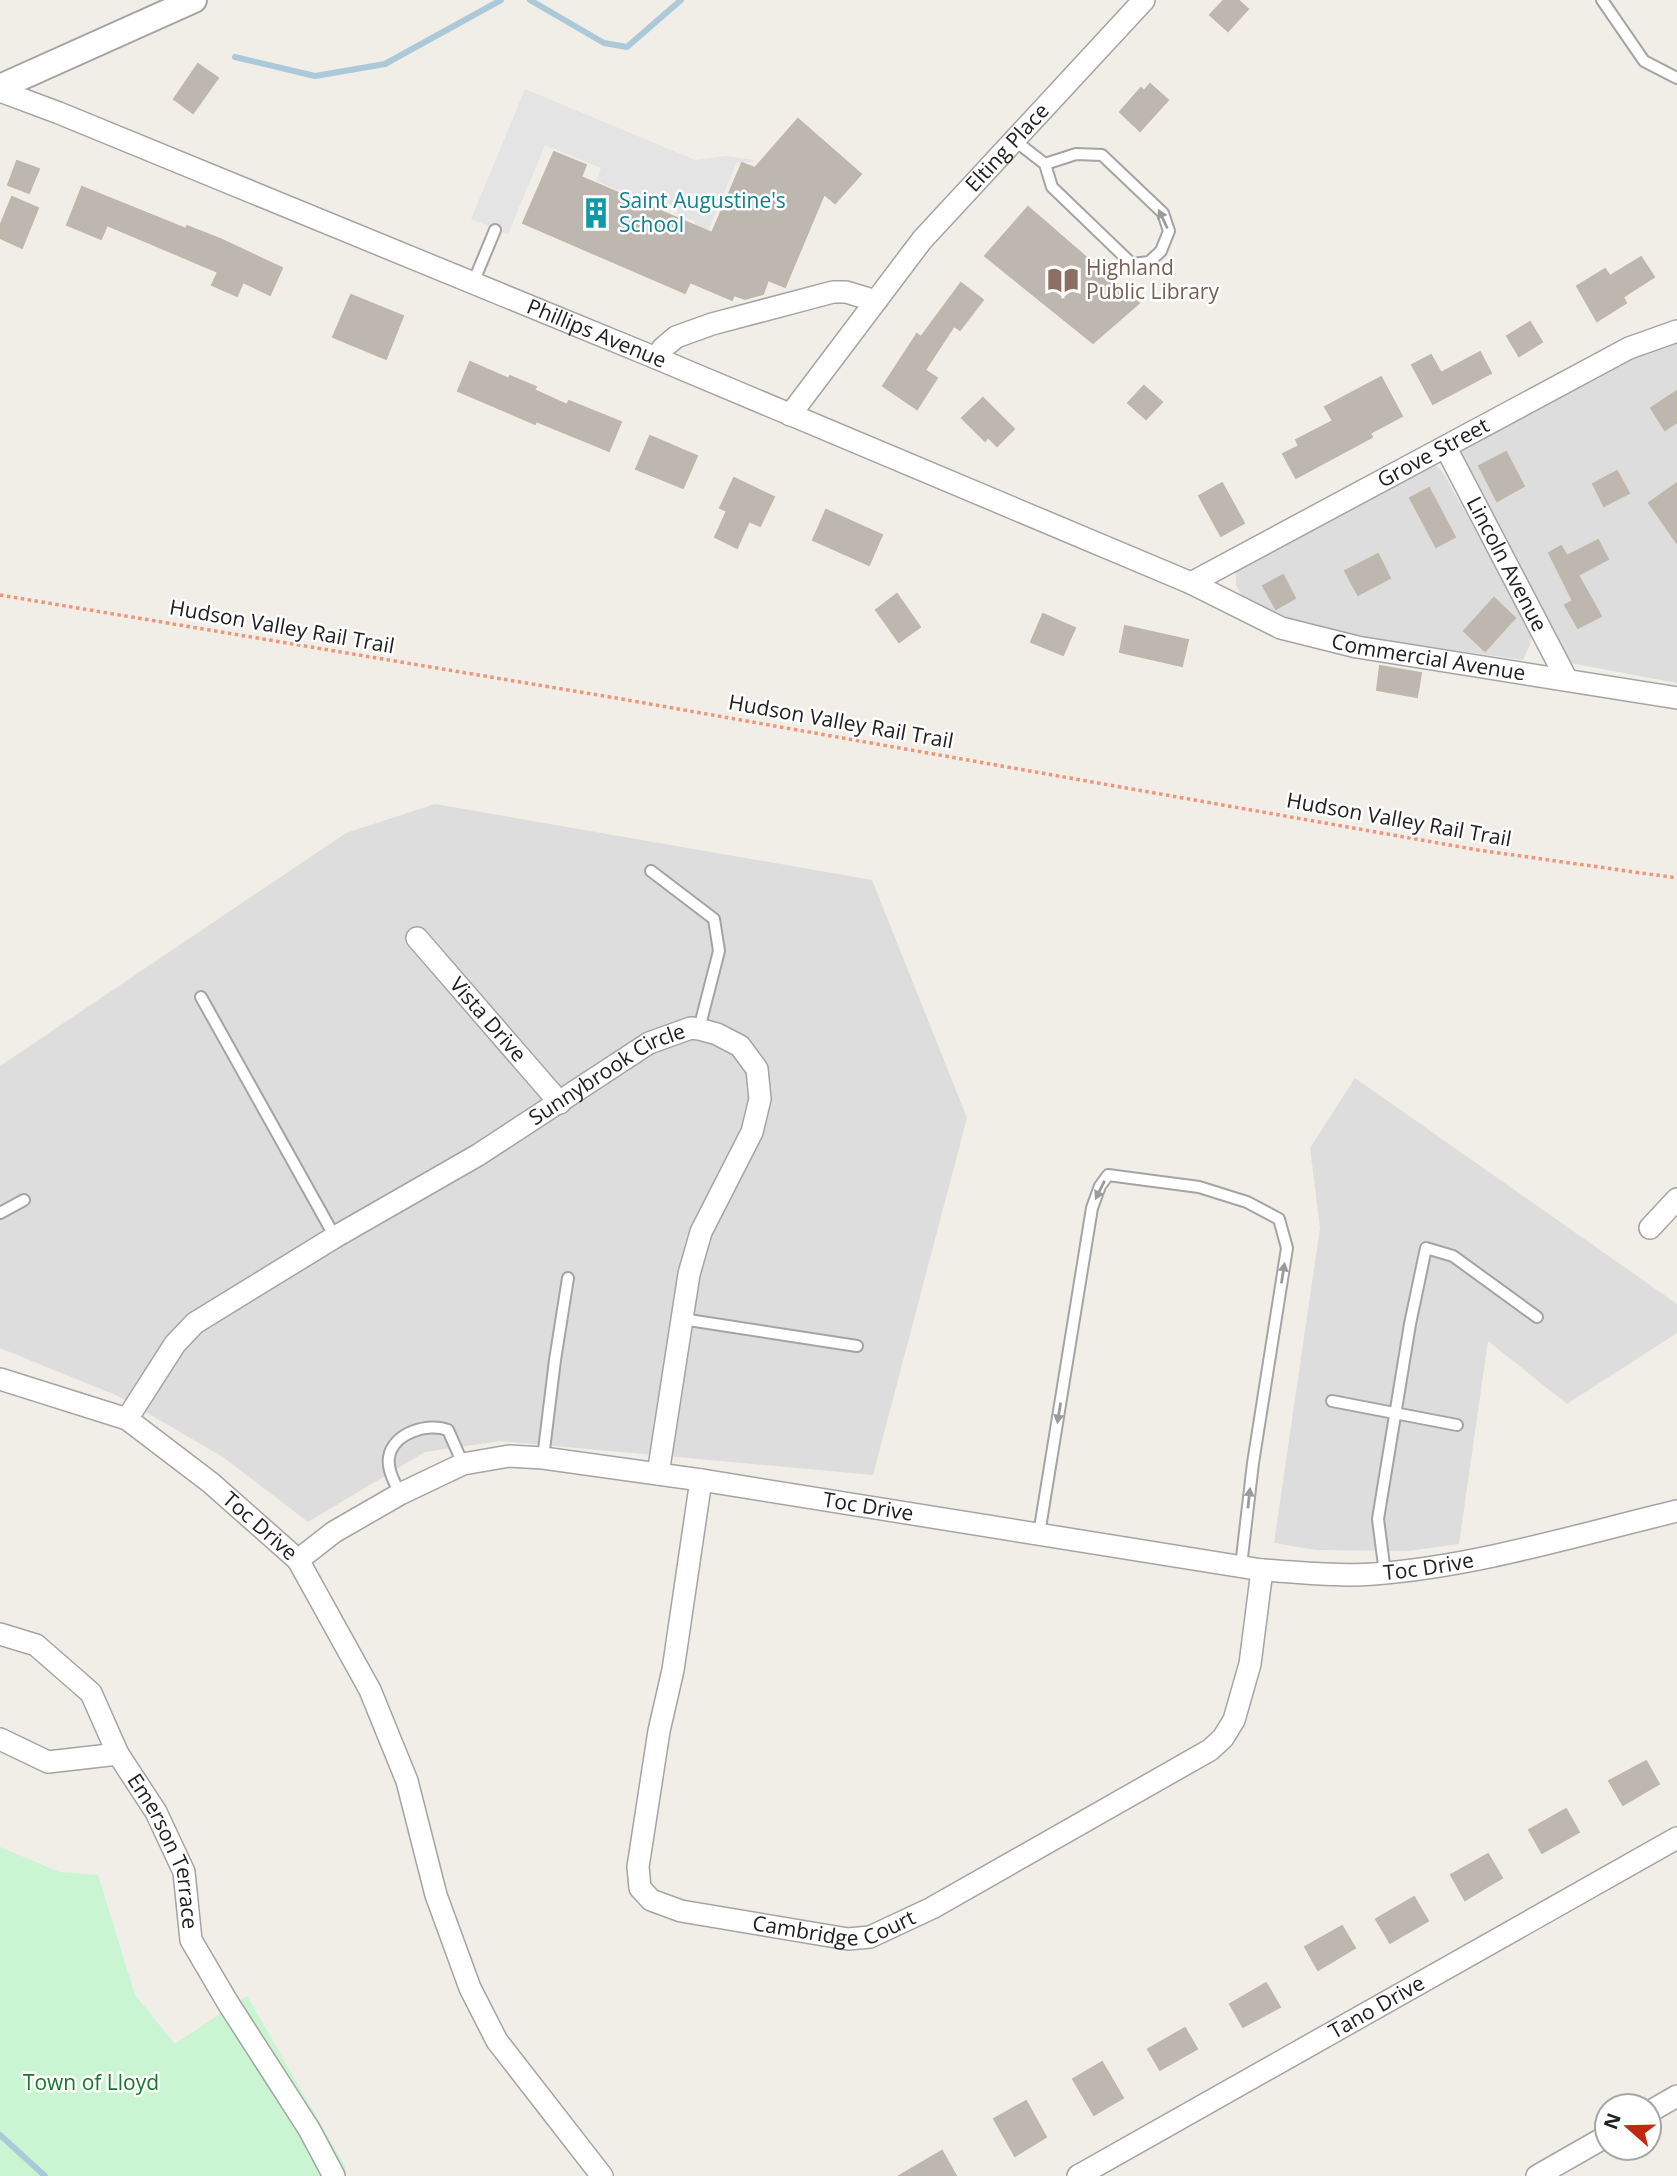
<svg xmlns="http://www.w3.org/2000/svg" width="1677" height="2176" viewBox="0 0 1677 2176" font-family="'Open Sans',sans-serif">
  <rect width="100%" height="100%" fill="#f0eee7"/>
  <g fill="#dedddd">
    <path d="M1677,342v341l-107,-20 -109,-206v-7l173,-92z"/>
    <path d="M1433,465l5,2 7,9 87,157 -2,12 -7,15 -203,-29 -19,-6 -57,-25 -8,-15v-13l4,-4z"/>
    <path d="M435,804l437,76 95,238 -94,357 -372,-34 -76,11 -117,70 -85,-65 -105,-61 -118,-48v-282l346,-233z"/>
    <path d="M1355,1078l322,226v29l-110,71 -79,-63 -29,203 -51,7 -92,-1 -42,-7 46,-315 -10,-80z"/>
  </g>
  <path fill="#c9f5d2" d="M0,1847l59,25 39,3 37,120 40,49 72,-48 98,170 1,10h-346z"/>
  <path fill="#e4e4e4" d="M525,89l170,71 31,-4 29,4 -1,2h-17l-29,69 -14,-5 1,-5 -19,-7 2,-5 -17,-7 -2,4 -63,-25 5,-13 -56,-23 -37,89 -37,-15z"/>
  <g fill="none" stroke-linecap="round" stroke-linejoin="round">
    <g stroke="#acc9da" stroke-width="6">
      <path d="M530,0l74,43 23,4 54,-47"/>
      <path d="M235,57l80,19 70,-12 116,-64"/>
      <path d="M0,2135l45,41"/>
    </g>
  </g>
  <g fill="#bdb7b0" stroke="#c0b7ab" stroke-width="2">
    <path d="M1224,0h14l10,9 -20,22 -18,-16z"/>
    <path d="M198,64l20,14 -25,35 -19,-14z"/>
    <path d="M1150,84l18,16 -28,31 -20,-19 21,-24 3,3z"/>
    <path d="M798,119l63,55 -26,29 -11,-9 -39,93 -17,-7 -5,14 -18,5 -11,-4 -2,5 -42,-18 -5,11 -162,-70 31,-71 32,13 -5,12 131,56 30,-70 13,5z"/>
    <path d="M17,161l22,8 -10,24 -21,-8z"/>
    <path d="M82,187l104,42 1,-3 33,13 62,29 -12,27 -27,-13 -6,14 -25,-11 6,-13 -111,-47 -6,14 -34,-14z"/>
    <path d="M12,197l26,11 -16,40 -22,-10v-12z"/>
    <path d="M1028,207l111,96 -46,40 -108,-87z"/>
    <path d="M1641,257l13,20 -31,20 3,6 -29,18 -20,-35 28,-17 5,7z"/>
    <path d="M961,283l22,17 -23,30 -6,-4 -29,44 12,8 -20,31 -34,-23 34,-52 4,3z"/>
    <path d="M351,295l52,21 -17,43 -53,-22z"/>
    <path d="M1530,322l12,20 -23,14 -12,-20z"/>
    <path d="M1480,352l11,21 -58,31 -21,-39 19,-10 10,18z"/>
    <path d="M470,362l39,17 1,-3 26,11 -2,3 33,15 2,-4 52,21 -12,29 -73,-30 -1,3 -77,-33z"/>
    <path d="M1381,377l21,39 -32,17 2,4 -76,41 -13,-24 16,-8 -3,-6 37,-19 -8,-14z"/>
    <path d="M1144,386l18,16 -16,17 -18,-16z"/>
    <path d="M1677,391v31l-12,8 -14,-22z"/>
    <path d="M983,398l31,31 -17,17 -9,-9 -3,4 -23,-23z"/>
    <path d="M650,436l47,20 -14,32 -47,-19z"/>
    <path d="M1506,452l18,34 -27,15 -18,-35z"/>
    <path d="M1617,471l12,22 -25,13 -11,-22z"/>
    <path d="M734,478l40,19 -14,29 -11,-5 -12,27 -22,-11 12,-26 -7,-3z"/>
    <path d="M1222,483l22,40 -23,13 -22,-40z"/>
    <path d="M1677,483v60l-28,-40z"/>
    <path d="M1429,488l26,49 -19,10 -26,-49z"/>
    <path d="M826,510l56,25 -13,30 -56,-25z"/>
    <path d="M1598,540l10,19 -30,16 23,41 -23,12 -13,-23 8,-4 -24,-48 12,-7 6,10z"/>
    <path d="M1378,554l12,24 -32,17 -13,-24z"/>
    <path d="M1283,575l12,23 -19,11 -13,-23z"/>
    <path d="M897,594l23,33 -21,15 -23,-32z"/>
    <path d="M1494,598l21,20 -30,33 -21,-20z"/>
    <path d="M1043,614l32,14 -12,27 -32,-13z"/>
    <path d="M1125,626l63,14 -6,26 -62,-14z"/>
    <path d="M1380,666l41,7 -4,24 -40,-7z"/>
    <path d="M1646,1761l13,23 -36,21 -14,-24z"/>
    <path d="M1566,1809l13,23 -37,21 -13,-23z"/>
    <path d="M1488,1854l14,24 -37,22 -14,-25z"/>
    <path d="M1414,1897l14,24 -38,22 -14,-24z"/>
    <path d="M1342,1926l13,22 -37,22 -13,-23z"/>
    <path d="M1266,1983l14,24 -37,20 -13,-23z"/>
    <path d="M1185,2028l12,21 -37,21 -12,-21z"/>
    <path d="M1102,2062l21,36 -29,17 -21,-36z"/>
    <path d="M1026,2101l20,36 -31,19 -21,-37z"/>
    <path d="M942,2151l14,25h-57z"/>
  </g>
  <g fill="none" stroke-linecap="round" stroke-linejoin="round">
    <defs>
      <g id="service">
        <path d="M1602,0l42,61 33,17"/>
        <path d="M1014,140l31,24 7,23 80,77 17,-2 12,-11 8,-20 -6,-18 -61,-58 -26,-1 -31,10"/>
        <path d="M473,283l22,-53"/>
        <path d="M651,871l63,48 5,32 -20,78"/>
        <path d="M201,997l134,240"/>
        <path d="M0,1213l24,-13"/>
        <path d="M682,1319l175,27"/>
        <path d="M1332,1401l125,24"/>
        <path d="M543,1458l12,-98 13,-82"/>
        <path d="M400,1494c-5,-11 -13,-24 -11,-37 4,-24 39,-35 59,-27l15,34"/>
        <path d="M1039,1534l53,-326 8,-22 8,-11 91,12 48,15 32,17 8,29 -34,215 -12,103"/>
        <path d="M1385,1573l-7,-54 32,-195 16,-76 27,8 84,61"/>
      </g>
      <g id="minor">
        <path id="s1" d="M0,91l59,22 597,245 535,225 90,45 76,19 320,51"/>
        <path d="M656,358l7,-10 13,-11 36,-13 121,-32h13l30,9"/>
        <path id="s2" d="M790,415l132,-175 222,-240"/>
        <path id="s3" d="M1446,448l121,232"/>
        <path id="s4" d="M1191,583l438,-235 48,-17"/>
        <path id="s5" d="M417,938l143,165"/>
        <path d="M1650,1228l27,-29"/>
        <path id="s6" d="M0,1379l127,40 84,64 87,77 36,-28 66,-38 63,-30 46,-8 34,2 158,22 561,90c37,2 75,7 112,4 103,-8 203,-39 303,-63"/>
        <path id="s7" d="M127,1419l48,-75 20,-21 140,-86 143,-82 171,-112 42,-15 8,1 18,5 23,12 17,23 3,30 -8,33 -51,100 -12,42 -31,200"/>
        <path id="s8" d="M701,1480l-28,190 -14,61 -21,136 2,21 11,12 30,11 167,28 22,-2 62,-29 278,-158 13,-12 11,-18 16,-56 12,-94"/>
        <path d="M298,1560l72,130 37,91 29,114 34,93 27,53 105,135"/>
        <path id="s9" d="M0,1634l36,11 55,48 27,61 38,58 28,60 7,68 37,63 81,126 25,47"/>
        <path d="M0,1739l48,23 70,-8"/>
        <path d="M1649,2112l28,-16"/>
        <path id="s10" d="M1078,2176l599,-338"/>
        <path d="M1537,2176l70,-40"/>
      </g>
      <path id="tertiary" d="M0,87l194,-87"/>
    </defs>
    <use href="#service" stroke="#a4a4a4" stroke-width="14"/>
    <use href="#minor" stroke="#a4a4a4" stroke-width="24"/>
    <use href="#tertiary" stroke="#a4a4a4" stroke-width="28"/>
    <path stroke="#ef9579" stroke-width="3.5" stroke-dasharray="3.5 3.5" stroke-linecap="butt" d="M0,595l616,103 862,152 199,28"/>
    <use href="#service" stroke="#fff" stroke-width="10"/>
    <use href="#minor" stroke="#fff" stroke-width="21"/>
    <use href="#tertiary" stroke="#fff" stroke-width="24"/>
  </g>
  <defs><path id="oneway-solid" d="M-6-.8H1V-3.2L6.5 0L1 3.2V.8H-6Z" transform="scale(1.75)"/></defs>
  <g fill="#9b9b9b">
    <use href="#oneway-solid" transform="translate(1163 219) rotate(-115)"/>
    <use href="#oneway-solid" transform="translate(1100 1190) rotate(116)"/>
    <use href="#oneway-solid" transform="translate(1283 1273) rotate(-81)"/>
    <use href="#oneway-solid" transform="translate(1059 1413) rotate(99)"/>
    <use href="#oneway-solid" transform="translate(1249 1498) rotate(-84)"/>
  </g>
  <defs>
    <symbol id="building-bare" viewBox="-9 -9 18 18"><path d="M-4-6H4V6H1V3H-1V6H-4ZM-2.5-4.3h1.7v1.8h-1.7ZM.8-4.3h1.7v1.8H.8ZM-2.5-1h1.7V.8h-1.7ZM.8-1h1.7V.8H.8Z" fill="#0f9aa8" stroke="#fff" stroke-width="2.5" paint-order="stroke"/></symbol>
    <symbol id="library-bare" viewBox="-9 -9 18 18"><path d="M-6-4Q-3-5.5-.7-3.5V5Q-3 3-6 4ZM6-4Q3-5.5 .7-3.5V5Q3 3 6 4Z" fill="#8d6e63" stroke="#fff" stroke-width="2.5" paint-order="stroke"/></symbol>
  </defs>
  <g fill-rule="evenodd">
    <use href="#building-bare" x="574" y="191" width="44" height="44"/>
    <use href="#library-bare" x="1041" y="258" width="44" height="44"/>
  </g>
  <g text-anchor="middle" stroke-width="5" stroke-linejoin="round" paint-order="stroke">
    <g font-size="21" fill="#202020" stroke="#fff">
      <text dy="7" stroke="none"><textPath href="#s2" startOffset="345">Elting Place</textPath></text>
      <text dy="7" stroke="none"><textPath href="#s1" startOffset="644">Phillips Avenue</textPath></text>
      <text dy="7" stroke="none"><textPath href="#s4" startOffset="275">Grove Street</textPath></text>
      <text dy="7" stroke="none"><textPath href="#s3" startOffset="131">Lincoln Avenue</textPath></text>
      <text transform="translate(282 627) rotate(10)" y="7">Hudson Valley Rail Trail</text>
      <text dy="7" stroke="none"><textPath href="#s1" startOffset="1540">Commercial Avenue</textPath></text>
      <text transform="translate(841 722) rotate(10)" y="7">Hudson Valley Rail Trail</text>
      <text transform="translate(1399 820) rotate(10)" y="7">Hudson Valley Rail Trail</text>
      <text dy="7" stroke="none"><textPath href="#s5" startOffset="108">Vista Drive</textPath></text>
      <text dy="7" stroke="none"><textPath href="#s7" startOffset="600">Sunnybrook Circle</textPath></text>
      <text dy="7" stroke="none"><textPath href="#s6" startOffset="956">Toc Drive</textPath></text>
      <text dy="7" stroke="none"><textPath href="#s6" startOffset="304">Toc Drive</textPath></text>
      <text dy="7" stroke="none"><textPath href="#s6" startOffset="1522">Toc Drive</textPath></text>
      <text dy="7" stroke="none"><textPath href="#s9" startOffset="287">Emerson Terrace</textPath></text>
      <text dy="7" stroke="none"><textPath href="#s8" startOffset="618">Cambridge Court</textPath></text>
      <text dy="7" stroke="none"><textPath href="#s10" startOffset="343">Tano Drive</textPath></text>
    </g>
    <g font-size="21" fill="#0d838f" stroke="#fff" text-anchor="start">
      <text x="619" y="208">Saint Augustine's<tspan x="619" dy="24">School</tspan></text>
    </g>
    <g font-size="21" fill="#785e54" stroke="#fff" text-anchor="start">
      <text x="1086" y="275">Highland<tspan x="1086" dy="24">Public Library</tspan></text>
    </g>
    <g font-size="21" fill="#15772a" stroke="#fff">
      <text x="91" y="2090">Town of Lloyd</text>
    </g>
  </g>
  <g transform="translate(1628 2127) rotate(290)"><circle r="33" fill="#ffffff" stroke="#a6a6a6" stroke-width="2"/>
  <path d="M0-5L12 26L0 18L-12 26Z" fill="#c02810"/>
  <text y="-10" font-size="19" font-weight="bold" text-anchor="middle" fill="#202020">N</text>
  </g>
</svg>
